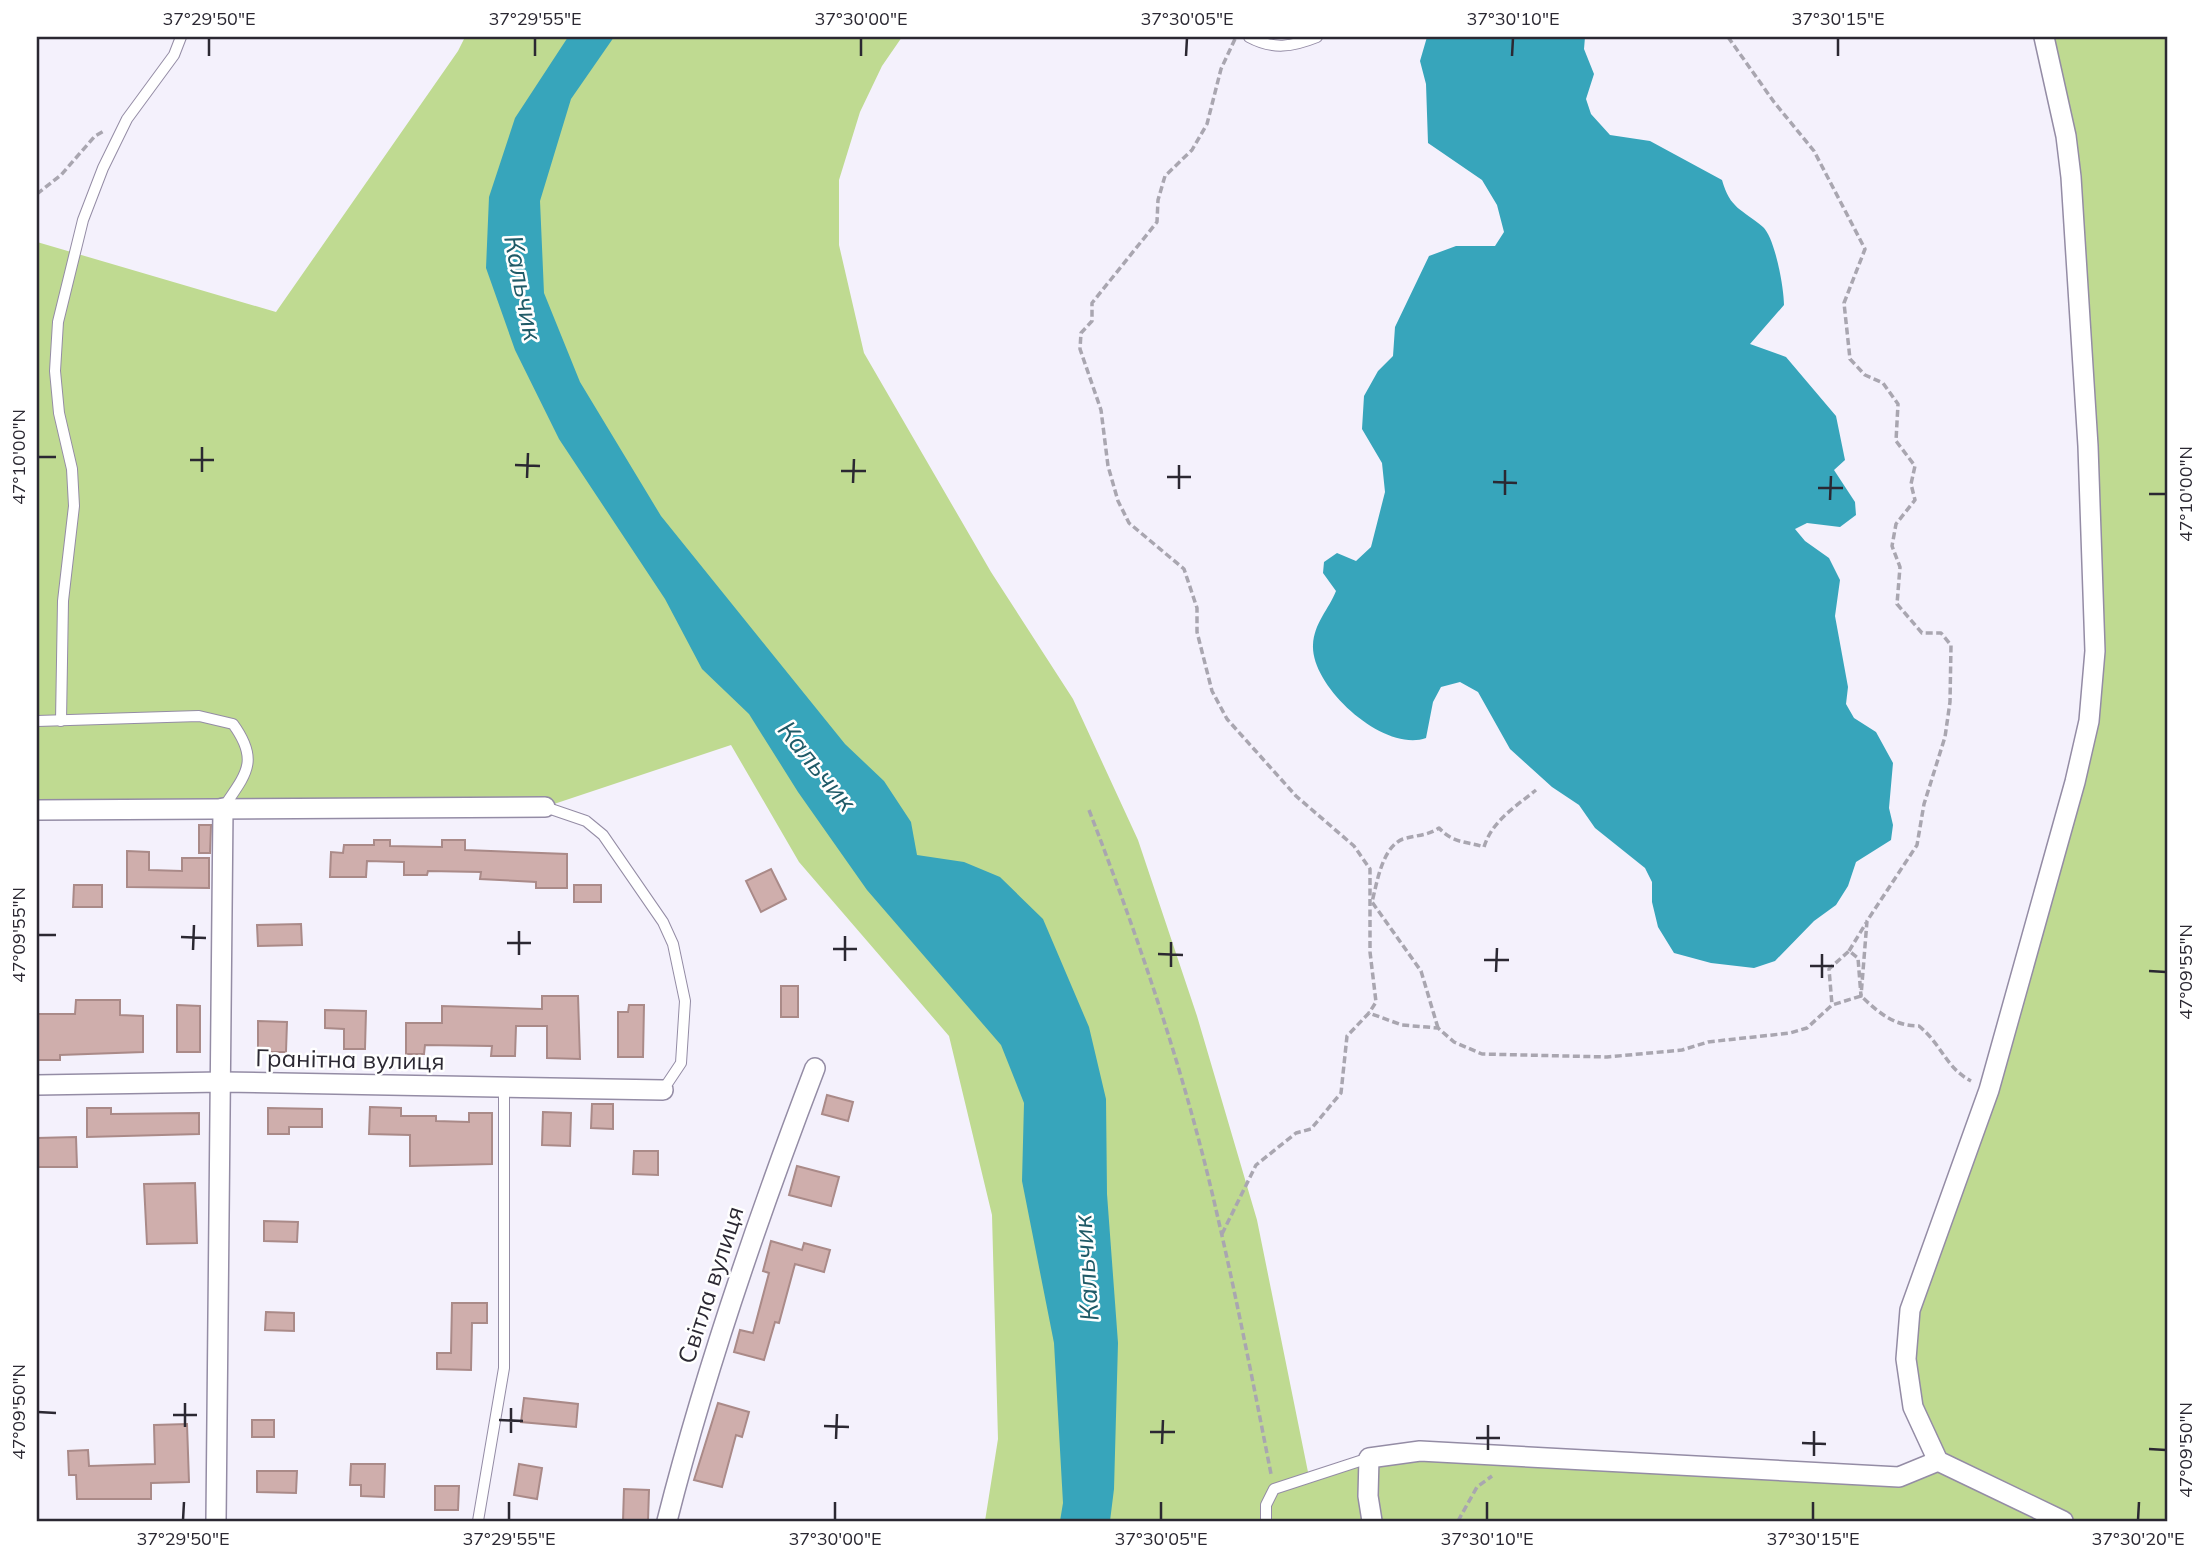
<svg xmlns="http://www.w3.org/2000/svg" width="2205" height="1558" viewBox="0 0 2205 1558" font-family="Mulish,sans-serif">
  <rect width="100%" height="100%" fill="#f4f1fc"/>
  <path fill="#bfda91" d="M465,37h437l-20,29 -22,46 -21,68v65l25,108 127,219 82,127 65,141 59,176 60,204 52,257 60,-19 529,19 40,-16 -25,-54 -3,-97 79,-220 100,-369 -18,-544 -27,-140h124v1484h-1183l13,-82 -6,-224 -43,-179 -150,-174 -68,-117 -186,62 -508,3v-568l239,70 182,-261z"/>
  <g fill="#37a5bb">
    <path d="M568,37h46l-43,62 -31,102 4,92 36,89 81,134 184,228 39,37 27,41 6,33 47,7 36,15 43,42 46,108 17,72 1,95 11,149 -4,146 -4,32h-50l3,-18 -9,-160 -32,-162 2,-78 -23,-58 -134,-155 -69,-98 -49,-78 -47,-45 -37,-70 -106,-160 -44,-89 -29,-82 3,-71 26,-79z"/>
    <path d="M1427,37h158l-1,12 10,25 -8,25 5,15 19,21 40,6 72,39c8,29 20,29 41,47 12,11 21,61 21,78l-34,39 36,13 50,59 9,44 -11,10 21,32 1,13 -16,12 -33,-4 -12,6 10,12 24,17 11,22 -5,36 13,71 -2,17 8,14 22,14 17,31 -4,45 4,17 -2,15 -35,22 -8,24 -12,19 -22,16 -39,40 -21,7 -43,-5 -37,-10 -16,-26 -6,-25v-20l-7,-14 -50,-40 -16,-23 -27,-18 -42,-38 -32,-57 -18,-10 -19,5 -8,15 -7,36c-42,15 -115,-51 -113,-93 1,-22 16,-36 23,-54l-13,-18 1,-11 13,-9 19,8 15,-14 14,-55 -3,-29 -20,-34 2,-33 14,-25 15,-15 2,-29 34,-71 27,-10h39l9,-14 -7,-27 -15,-25 -54,-37 -2,-59 -6,-23z"/>
  </g>
  <g fill="#cfaeac" stroke="#aa8a88" stroke-width="2">
    <path d="M199,825h12l-1,28h-11z"/>
    <path d="M374,840h16v6l52,1v-7h23v10l102,4v34h-31v-6l-56,-3 1,-7 -53,-1 -1,4h-23v-13l-37,-1 -1,16h-36l1,-25 12,1 1,-8h30z"/>
    <path d="M127,851l22,1v18l33,1v-13h27v30l-82,-1z"/>
    <path d="M771,869l15,30 -25,13 -15,-31z"/>
    <path d="M74,885h28v22h-29z"/>
    <rect x="574" y="885" width="27" height="17"/>
    <path d="M301,924l1,21 -44,1 -1,-21z"/>
    <rect x="781" y="986" width="17" height="31"/>
    <path d="M542,996h36l2,63 -33,-1v-32h-31l-1,30h-24l1,-10 -67,-1 -1,9h-18v-31h36v-17l100,3z"/>
    <path d="M76,1000h44v15l23,1v36l-83,3v5h-22v-46h37z"/>
    <path d="M177,1005l23,1v46h-23z"/>
    <path d="M629,1005h15l-1,52h-25v-45h10z"/>
    <path d="M325,1010l41,1 -1,38h-21v-20l-19,-1z"/>
    <path d="M258,1021l29,1 -1,30h-28z"/>
    <path d="M827,1095l26,7 -5,19 -26,-7z"/>
    <path d="M592,1104h21v25l-22,-1z"/>
    <path d="M370,1107l31,1v8h35v5l33,1v-9h23v51l-82,2v-31l-41,-1z"/>
    <path d="M87,1108h24v6l88,-1v21l-112,3z"/>
    <path d="M268,1108l54,1v18h-33v7h-21z"/>
    <path d="M543,1112l28,1 -1,33 -28,-1z"/>
    <path d="M76,1137l1,30h-40v-29z"/>
    <path d="M634,1151h24v24l-25,-1z"/>
    <path d="M797,1166l42,11 -8,29 -42,-11z"/>
    <path d="M195,1183l2,60 -50,1 -3,-60z"/>
    <path d="M264,1221l34,1 -1,20 -33,-1z"/>
    <path d="M771,1241l31,9 2,-7 26,7 -6,22 -29,-8 -16,59 -4,-1 -11,38 -30,-8 6,-22 13,3 16,-60 -6,-2z"/>
    <path d="M452,1303h35v20h-15l-1,47 -34,-1v-16h14z"/>
    <path d="M266,1312l28,1v18l-29,-1z"/>
    <path d="M524,1398l54,6 -2,23 -55,-5z"/>
    <path d="M718,1403l31,9 -7,25 -6,-2 -14,52 -28,-7z"/>
    <rect x="252" y="1420" width="22" height="17"/>
    <path d="M187,1424l2,58 -38,1v16h-74l-1,-24h-7l-1,-24 20,-1 1,16 66,-2 -1,-39z"/>
    <path d="M351,1464h34l-1,33 -23,-1v-11h-11z"/>
    <path d="M519,1464l23,4 -5,31 -23,-4z"/>
    <path d="M257,1471h40l-1,22 -39,-1z"/>
    <path d="M435,1486h24l-1,24h-23z"/>
    <path d="M624,1489l25,1 -1,31h-25z"/>
  </g>
  <g fill="none" stroke-linecap="round" stroke-linejoin="round">
    <defs>
      <g id="lane">
        <path d="M1249,37c24,13 43,10 68,0"/>
        <path d="M37,721l162,-5 34,8c27,37 13,50 -10,84"/>
        <path d="M61,721l2,-120 11,-95 -2,-37 -13,-56 -4,-42 3,-49 25,-102 20,-52 24,-49 47,-64 7,-18"/>
        <path d="M545,807l41,14 17,14 60,87 10,22 12,57 -4,62 -18,27"/>
        <path d="M478,1521l26,-153v-281"/>
        <path d="M1266,1521v-16l8,-16 95,-31"/>
      </g>
      <g id="street">
        <path d="M2044,37l22,99 5,41 17,269 7,205 -6,70 -14,61 -86,308 -79,220 -4,49 7,48 25,54 125,60"/>
        <path d="M37,810l508,-3"/>
        <path d="M37,1085l185,-3 441,8"/>
        <path d="M216,1521l7,-713"/>
        <path d="M667,1521c39,-154 91,-304 148,-453"/>
        <path d="M1372,1521l-4,-25 1,-38 51,-7 479,26 39,-16"/>
      </g>
    </defs>
    <use href="#lane" stroke="#948ca5" stroke-width="12"/>
    <use href="#street" stroke="#948ca5" stroke-width="22"/>
    <g stroke="#a9a6b0" stroke-width="3.5" stroke-dasharray="7 3.5" stroke-linecap="butt">
      <path d="M1728,37l46,65 40,49 51,98 -21,54 6,56 15,16 18,8 15,21 -2,37 19,25 -4,18 4,16 -19,24 -4,22 8,21 -3,37 25,29h19l10,12 -1,57 -5,35 -21,67 -7,41 -50,76 -6,75 -3,-38 -9,-7 -20,18 3,36"/>
      <path d="M1235,39l-14,30 -14,55 -15,26 -27,26 -7,24 -1,22 -65,81v18l-11,12 -1,16 21,61 7,56 10,35 11,22 55,46 13,39v24l15,59 15,28 69,77 58,50 16,23v83l6,50 -7,11"/>
      <path d="M37,194l24,-19 34,-39 9,-5"/>
      <path d="M1089,810c51,132 97,267 128,404 20,86 37,173 54,260"/>
      <path d="M1849,951l17,-28"/>
      <path d="M1438,1028l-17,-57 -49,-69c5,-19 10,-55 31,-63 13,-4 24,-3 36,-11 15,16 27,13 45,19 8,-26 31,-40 52,-57"/>
      <path d="M1222,1234l34,-69 40,-32 15,-4 30,-36 6,-57 22,-23 33,12 36,3 16,14 28,12 125,3 75,-7 26,-8 82,-9 17,-5 25,-23 29,-9c18,17 33,30 58,30 24,20 26,41 52,55"/>
      <path d="M1458,1521l19,-34 15,-11"/>
    </g>
    <use href="#lane" stroke="#fff" stroke-width="10"/>
    <use href="#street" stroke="#fff" stroke-width="19"/>
  </g>
  <path fill="none" stroke="#2b2832" stroke-width="2.5" d="M209,56v-18M535,56v-18M861,56v-18M1186,56l1,-18M1512,56l1,-18M1838,56v-18M38,457h18M190,460h24M515,465l25,1M841,471h25M202,472v-25M1167,477h24M527,478l1,-25M1493,482l24,1M853,483l1,-24M1818,488h25M1179,489v-24M2149,494h17M1505,495v-25M1830,500l1,-24M38,935h18M181,937l25,1M507,943h24M833,949h24M193,950l1,-25M1158,954l25,1M519,955v-24M1484,960h25M845,961v-25M1810,966h24M1171,967v-25M2149,971l17,1M1496,972l1,-24M1822,978v-24M38,1412l18,1M173,1415h24M499,1420l24,1M824,1426l25,1M185,1427v-24M1150,1432h25M511,1433v-25M1476,1438h24M836,1439l1,-25M1802,1443l24,1M1162,1444l1,-24M2149,1449l17,1M1488,1450v-25M1814,1456v-25M183,1520l1,-18M509,1520v-18M835,1520v-18M1161,1520v-18M1487,1520v-18M1813,1520v-18M2138,1520l1,-18"/>
  <g text-anchor="middle" stroke-width="5" stroke-linejoin="round" paint-order="stroke">
    <g font-size="24" fill="#2b2832" stroke="#fff">
      <text transform="translate(350 1060) rotate(1)" y="8">Гранітна вулиця</text>
      <text transform="translate(711 1285) rotate(-72)" y="8">Світла вулиця</text>
    </g>
    <g font-size="26" font-style="italic" fill="#1f5a67" stroke="#fff">
      <text transform="translate(523 288) rotate(79)" y="9">Кальчик</text>
      <text transform="translate(817 766) rotate(51)" y="9">Кальчик</text>
      <text transform="translate(1086 1268) rotate(-94)" y="9">Кальчик</text>
    </g>
  </g>
  <rect width="2205" height="1558" fill="none" stroke="#ffffff" stroke-width="77"/>
  <rect x="38" y="38" width="2128" height="1482" fill="none" stroke="#2b2832" stroke-width="2.5"/>
  <g font-size="18" text-anchor="middle" fill="#2b2832">
    <text x="209" y="25">37°29'50"E</text>
    <text x="535" y="25">37°29'55"E</text>
    <text x="861" y="25">37°30'00"E</text>
    <text x="1187" y="25">37°30'05"E</text>
    <text x="1513" y="25">37°30'10"E</text>
    <text x="1838" y="25">37°30'15"E</text>
    <text transform="translate(19 457) rotate(-90)" y="6">47°10'00"N</text>
    <text transform="translate(2186 494) rotate(-90)" y="6">47°10'00"N</text>
    <text transform="translate(19 935) rotate(-90)" y="6">47°09'55"N</text>
    <text transform="translate(2186 972) rotate(-90)" y="6">47°09'55"N</text>
    <text transform="translate(19 1412) rotate(-90)" y="6">47°09'50"N</text>
    <text transform="translate(2186 1450) rotate(-90)" y="6">47°09'50"N</text>
    <text x="183" y="1545">37°29'50"E</text>
    <text x="509" y="1545">37°29'55"E</text>
    <text x="835" y="1545">37°30'00"E</text>
    <text x="1161" y="1545">37°30'05"E</text>
    <text x="1487" y="1545">37°30'10"E</text>
    <text x="1813" y="1545">37°30'15"E</text>
    <text x="2138" y="1545">37°30'20"E</text>
  </g>
</svg>
